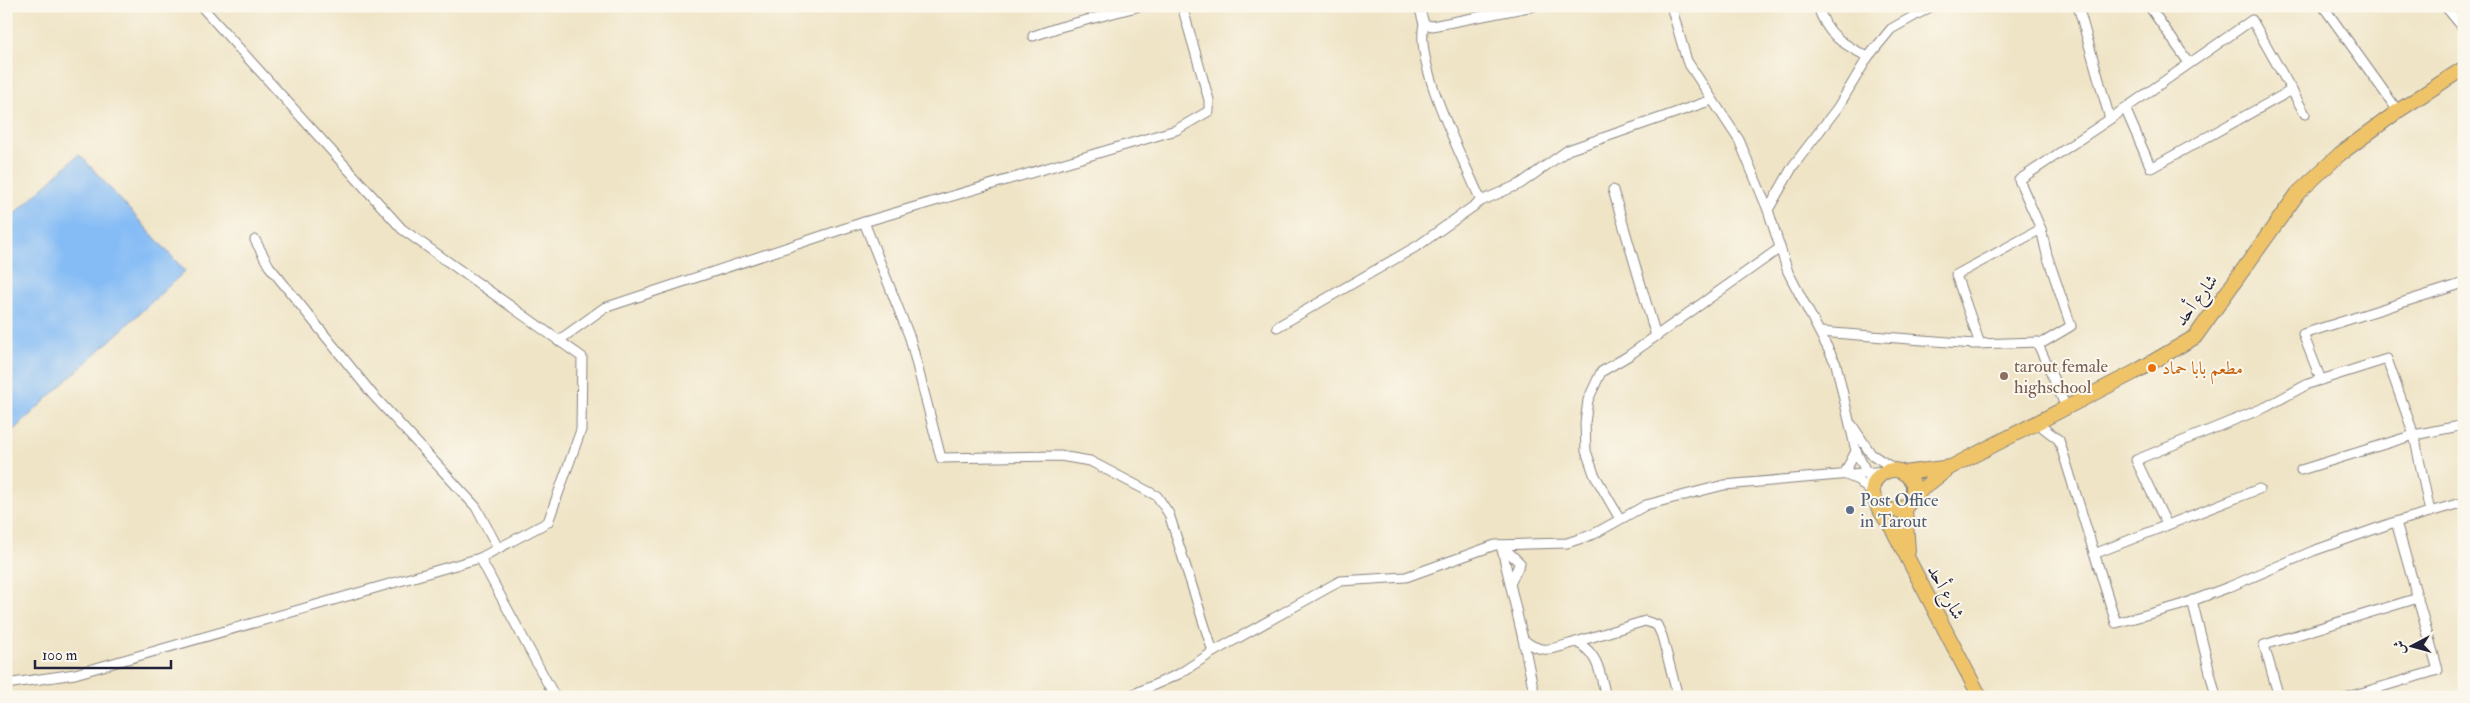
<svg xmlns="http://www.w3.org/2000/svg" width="2470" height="703" viewBox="0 0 2470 703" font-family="'IM FELL Double Pica',Amiri,serif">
  <rect width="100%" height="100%" fill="#fbf7ec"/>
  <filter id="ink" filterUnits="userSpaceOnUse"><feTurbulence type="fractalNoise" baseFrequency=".02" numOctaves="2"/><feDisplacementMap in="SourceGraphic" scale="10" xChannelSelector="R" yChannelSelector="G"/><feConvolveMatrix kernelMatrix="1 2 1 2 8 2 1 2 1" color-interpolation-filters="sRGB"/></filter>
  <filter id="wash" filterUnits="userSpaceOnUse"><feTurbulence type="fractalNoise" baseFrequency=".0096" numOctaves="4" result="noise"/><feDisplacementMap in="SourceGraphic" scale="20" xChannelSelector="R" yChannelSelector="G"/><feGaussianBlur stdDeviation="1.12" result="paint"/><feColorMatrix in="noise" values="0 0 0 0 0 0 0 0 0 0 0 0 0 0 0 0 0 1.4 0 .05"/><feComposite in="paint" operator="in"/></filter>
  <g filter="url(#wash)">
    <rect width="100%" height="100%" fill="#efe4c6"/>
    <path fill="#85bcf5" stroke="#546f98" d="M79,154l106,117 -176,163 -3,-4v-208z"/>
  </g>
  <g filter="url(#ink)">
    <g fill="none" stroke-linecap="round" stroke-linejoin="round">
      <defs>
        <g id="street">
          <path d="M201,6l201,223 180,128 -1,73 -33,92 -68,36 75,139"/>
          <path d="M1419,6l5,18 8,2 102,-20"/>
          <path d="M1671,6l16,55 52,79 29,70 20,62 48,92 20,87 17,35"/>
          <path d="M1818,6c8,29 25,38 50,51"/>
          <path d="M2149,6l40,57"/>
          <path d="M2323,6l75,105"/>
          <path d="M2445,6l19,23"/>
          <path d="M1424,24c-10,41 40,136 57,177"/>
          <path d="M1033,36l27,-9 80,-21"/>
          <path d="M2125,108l26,60 141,-78"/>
          <path d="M2110,119l142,-99 53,94"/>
          <path d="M1613,190l43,146"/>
          <path d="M1768,210l25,-44 45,-59 30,-50 23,-28 41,-23"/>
          <path d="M864,222l312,-92 33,-19v-11l-27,-94"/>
          <path d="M255,240l14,26 104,129 103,112 22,41"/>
          <path d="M1277,327l142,-82 62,-44 39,-17 48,-34 144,-50"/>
          <path d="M1820,332l154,12 70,-2 27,-16 -24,-71 -6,-26 -22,-49 91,-61 -32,-113"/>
          <path d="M558,341l46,-33 260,-86 46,116 31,120 119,-2 30,5 67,35 12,18 44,138"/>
          <path d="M2037,342l29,65"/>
          <path d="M1980,344l-24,-69 85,-46"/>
          <path d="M2321,380l-18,-46 161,-51"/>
          <path d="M2037,423l22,17 57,183 62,-17 51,-19 84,-36 79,-28 72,-21"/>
          <path d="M1852,425l19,29 25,16"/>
          <path d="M2301,470l113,-35 50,-10"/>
          <path d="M1844,474l12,-23"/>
          <path d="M1846,475l12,5 15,14"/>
          <path d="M1620,519l-26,-45 -8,-23 -1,-28 3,-23 13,-28 27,-16 152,-108"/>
          <path d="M2167,525l-31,-65 130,-53 42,-23 79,-25 27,76 16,77"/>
          <path d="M1501,545l22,94c19,17 31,9 53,3 23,11 24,32 30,55"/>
          <path d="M1501,545l19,18 -10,21"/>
          <path d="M2094,554l165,-65"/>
          <path d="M2192,600l24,97"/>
          <path d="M1523,639l12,58"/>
          <path d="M1576,642l69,-21 12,4 5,11 16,61"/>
          <path d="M6,684l69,-10 405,-116"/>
          <path d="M1127,697l52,-23 34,-22 127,-71 66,-4 89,-32 72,-2 27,-9 52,-29 78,-20 162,-14"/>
          <path d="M2279,697l-15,-52 154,-47"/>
          <path d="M2348,697l90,-27 -42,-148"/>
        </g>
        <g id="primary">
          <path d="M1904,473l47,-6 186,-96 58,-34 103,-144 42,-39 58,-43 66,-43"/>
          <path d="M1913,499l9,-10 26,-20"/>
          <path d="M1879,506c15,7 23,6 34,-7v-16c-3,-4 -7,-9 -11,-11 -14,-7 -31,6 -29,20 1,13 14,28 20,38l87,167"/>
          <path d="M1905,509l3,42"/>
        </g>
      </defs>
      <use href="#street" stroke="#888380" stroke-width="11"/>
      <use href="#primary" stroke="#888380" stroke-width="16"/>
      <use href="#street" stroke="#fff" stroke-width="9"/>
      <use href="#primary" stroke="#efc469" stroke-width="14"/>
    </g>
  </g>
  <circle fill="#e8710a" stroke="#fbf7ec" stroke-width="2" cx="2152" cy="368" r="5"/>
  <circle fill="#8d6e63" stroke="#fbf7ec" stroke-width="2" cx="2004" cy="376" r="5"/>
  <circle fill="#5c6f8a" stroke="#fbf7ec" stroke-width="2" cx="1850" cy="510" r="5"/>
  <g text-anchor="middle" stroke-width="4" stroke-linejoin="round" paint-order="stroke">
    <g font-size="18" fill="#22223b" stroke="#fbf7ec">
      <text transform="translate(2196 300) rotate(-53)" y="6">شارع أحد</text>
      <text transform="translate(1946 592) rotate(62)" y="6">شارع أحد</text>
    </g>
    <g font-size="18" fill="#785e54" stroke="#fbf7ec" text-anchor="start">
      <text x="2014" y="372">tarout female<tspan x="2014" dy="21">highschool</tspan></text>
    </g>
    <g font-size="18" fill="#c56008" stroke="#fbf7ec" text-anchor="start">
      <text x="2162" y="374">مطعم بابا حماد</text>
    </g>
    <g font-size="18" fill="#4e5e75" stroke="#fbf7ec" text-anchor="start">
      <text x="1860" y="506">Post Office<tspan x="1860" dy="21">in Tarout</tspan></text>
    </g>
  </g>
  <rect width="2470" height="703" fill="none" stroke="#fbf7ec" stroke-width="25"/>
  <g transform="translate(2412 646) rotate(264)" stroke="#fbf7ec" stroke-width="4" paint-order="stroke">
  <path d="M0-4L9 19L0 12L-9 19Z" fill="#22223b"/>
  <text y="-8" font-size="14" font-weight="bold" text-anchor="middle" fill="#22223b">ش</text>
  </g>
  <path d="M35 660v8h136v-8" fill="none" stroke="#22223b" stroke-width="2.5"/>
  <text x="42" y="660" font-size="15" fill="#22223b" stroke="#fbf7ec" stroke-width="4" paint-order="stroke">100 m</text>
</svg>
